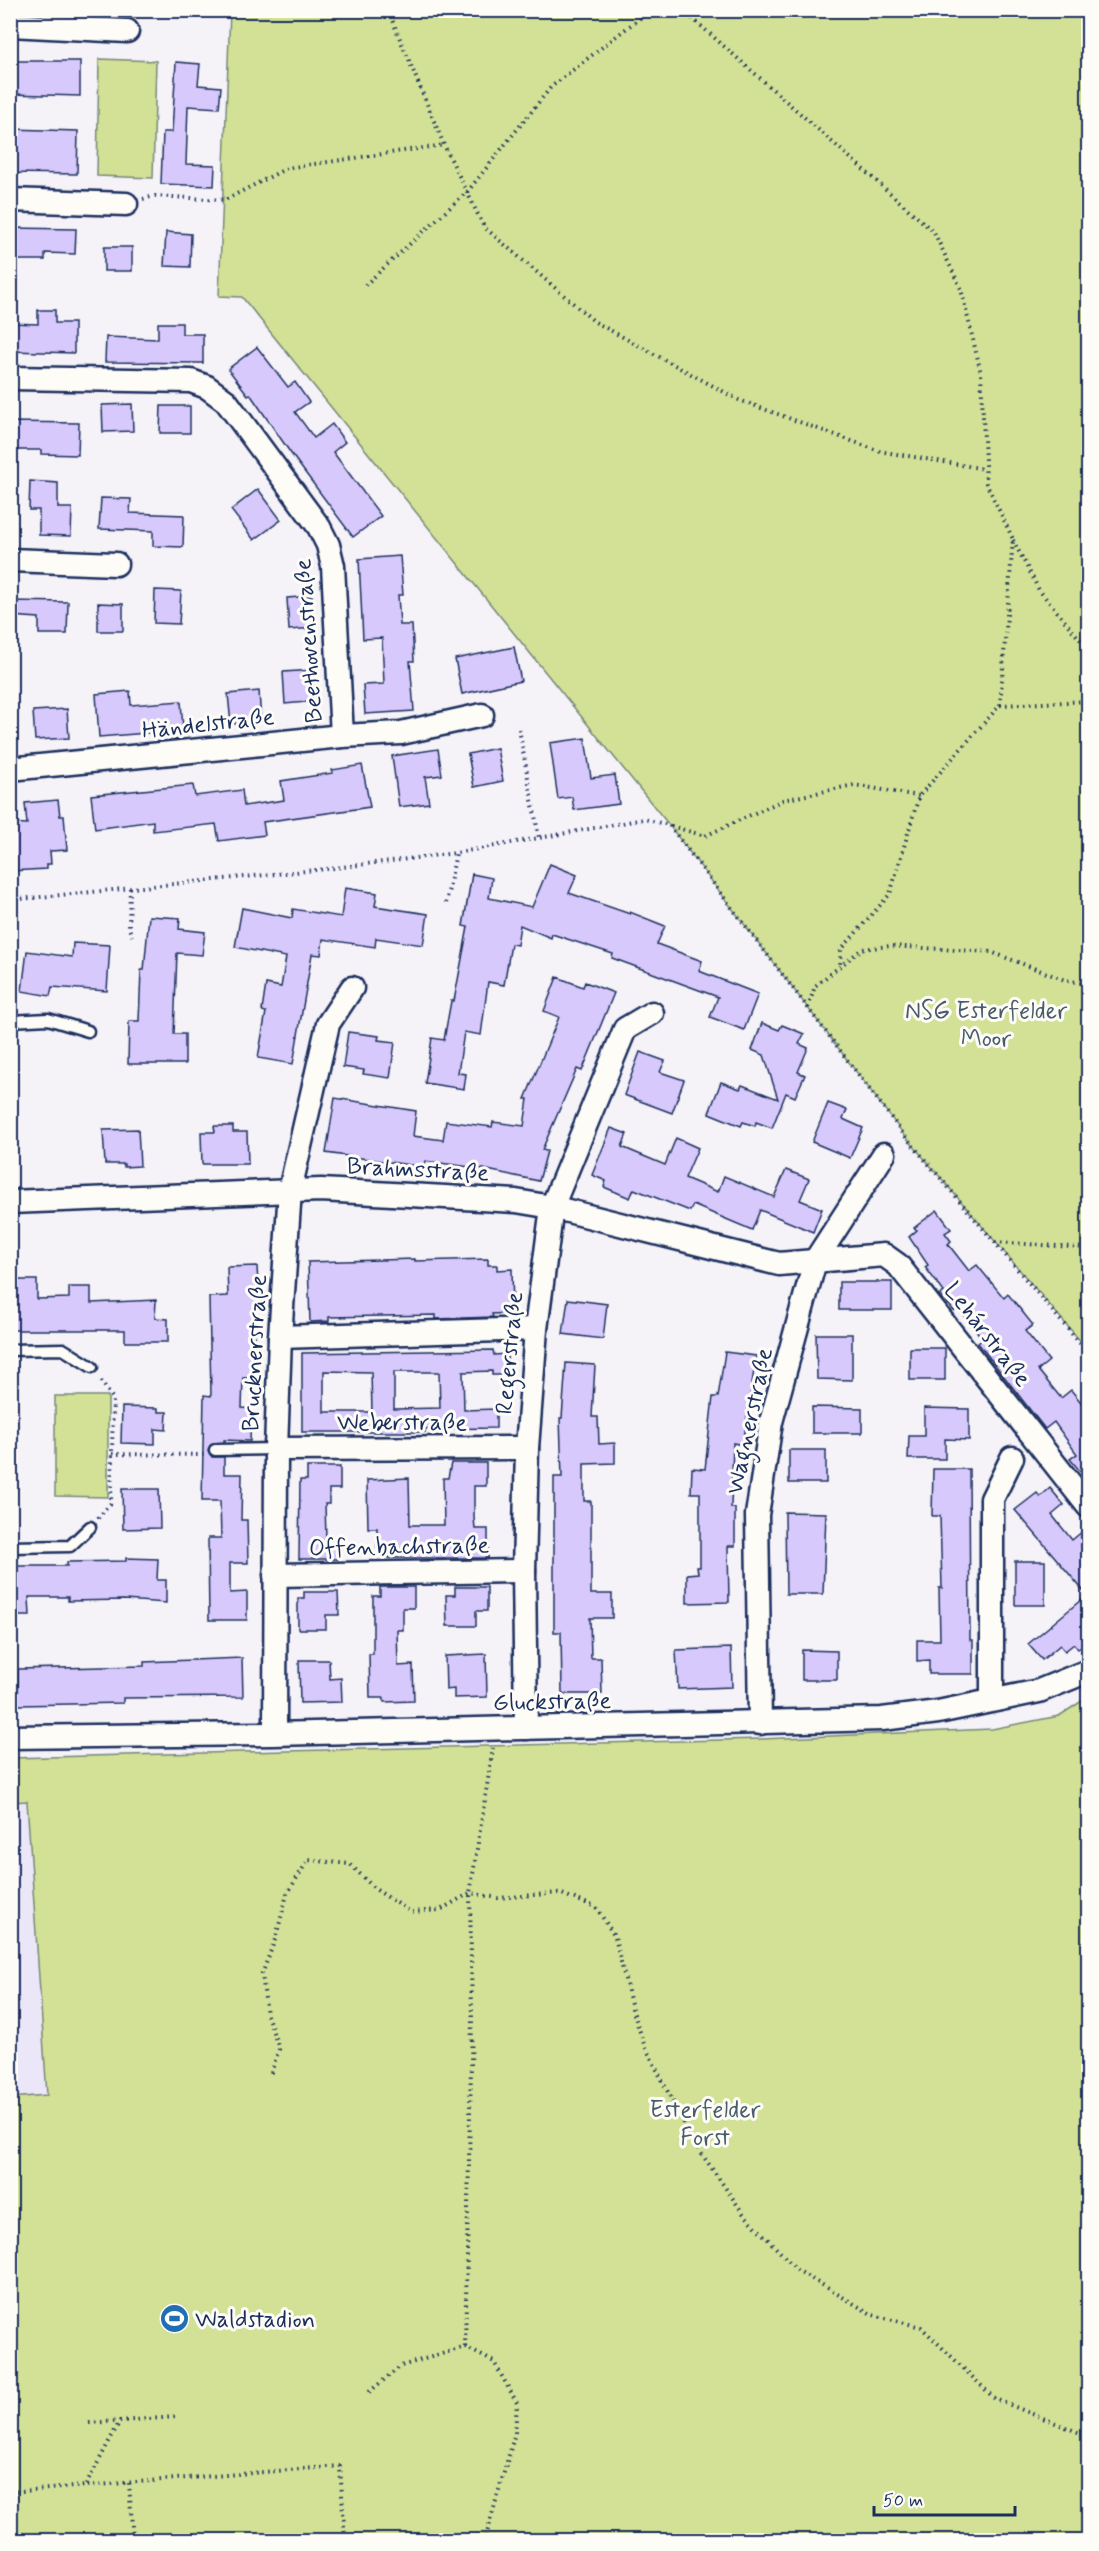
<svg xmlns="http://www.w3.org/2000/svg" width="1099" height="2551" viewBox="0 0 1099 2551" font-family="Mynerve,sans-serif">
  <rect width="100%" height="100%" fill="#f5f2f8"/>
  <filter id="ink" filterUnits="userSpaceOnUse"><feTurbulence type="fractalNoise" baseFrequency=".0167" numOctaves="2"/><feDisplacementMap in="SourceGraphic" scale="12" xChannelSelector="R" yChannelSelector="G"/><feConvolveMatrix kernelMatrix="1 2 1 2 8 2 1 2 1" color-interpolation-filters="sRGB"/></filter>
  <g filter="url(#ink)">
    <path fill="#ece6f9" d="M27,1801l20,294 -36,3v-296z"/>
    <g fill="#d2e195" stroke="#76887a" stroke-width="1.5">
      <path d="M230,11h858v1339l-183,-214 -236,-311 -427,-528 -23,-1z"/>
      <path d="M99,59l57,2 -3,117 -56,-2z"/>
      <path d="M55,1396h53v101l-53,-1z"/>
      <path d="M1088,1697v843h-1077v-442l36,-3 -20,-294 -16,1v-44l750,-19 231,-10 67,-13z"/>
    </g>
    <g fill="#d7c9fb" stroke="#1b2f5e" stroke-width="1.5" fill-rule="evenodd">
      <path d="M10,61h70v35l-70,-2z"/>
      <path d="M176,62l24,2 -2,21 23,2 -2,21 -31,-2 -2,58 29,1 -1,21 -53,-2 2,-52h9z"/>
      <path d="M10,129l68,2 -1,43 -67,-1z"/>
      <path d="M10,228l66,1 -1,25 -30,-1v7h-35z"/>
      <path d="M166,232l25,2 -1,33 -26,-1z"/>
      <rect x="104" y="247" width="28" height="24"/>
      <path d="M38,310h17v13h19v30l-64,-2v-28l28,1z"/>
      <path d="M158,323h24v11h21v29l-98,-1 1,-25 52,2z"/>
      <path d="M257,347l31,40 7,-5 14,20 -14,10 19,26 18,-14 13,18 -12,10 48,64 -28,21 -61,-82 -42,-61 -2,1 -20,-26z"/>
      <path d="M132,404l1,27 -30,1 -1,-27z"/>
      <path d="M161,406h29v27h-30z"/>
      <path d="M10,422l69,1 -1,32 -37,-1v-4h-31z"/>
      <path d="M30,481l28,2v25h14l-1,28 -32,-1v-25h-10z"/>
      <path d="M258,489l23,31 -27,20 -23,-30z"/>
      <path d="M101,498l30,1 -1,14 54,2 -1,32 -30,-1v-15l-54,-2z"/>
      <path d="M400,556l3,39h-5l2,30h12l2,36h-4l4,50 -49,3 -2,-29 21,-1 -2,-46 -19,1 -4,-80z"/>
      <path d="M155,590l26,1 -2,33 -25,-1z"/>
      <path d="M312,596l3,32 -26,2 -2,-32z"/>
      <path d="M10,601l58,1 -1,32h-28v-16l-29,-2z"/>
      <path d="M98,603l25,1v27h-25z"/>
      <path d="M514,647l7,34 -59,13 -7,-35z"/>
      <path d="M314,670l2,31 -31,3 -2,-32z"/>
      <path d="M130,691l1,14 50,-4 2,29 -84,7 -3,-43z"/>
      <path d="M259,691l2,31 -30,2 -3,-30z"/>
      <path d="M67,709l2,29 -34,2 -2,-29z"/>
      <path d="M585,738l6,40 24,-3 4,29 -45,6 -2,-13 -14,2 -8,-56z"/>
      <path d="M497,748l6,33 -29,6 -6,-33z"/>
      <path d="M438,749l4,26 -17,2 4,26 -30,4 -7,-51z"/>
      <path d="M362,765l8,42 -107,15 2,13 -46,6 -3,-17 -63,7v-10l-58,8 -4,-34 102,-10 2,11 47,-6 2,16 40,-6 -3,-19 52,-8 -1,-3z"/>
      <path d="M58,800l2,16h4l3,34 -17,1 1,13h-4v5l-37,2v-48l17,1 -2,-21z"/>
      <path d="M550,864l27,11 -8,18 61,21v-2l35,14 -8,18 45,17 -3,10 59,23 -14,36 -34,-13 8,-20 -106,-39 1,-4 -61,-20 -1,4 -31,-13 -3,20 -6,-1 -7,41 -16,-3 -7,53 -17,-3 -6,41 8,1 -2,15 -39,-6 7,-45 12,2 7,-39h3l14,-74 -5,-1 9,-52 20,4 -3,20 43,9z"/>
      <path d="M345,888l32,5 -2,13 53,8 -5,31 -47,-7 -1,9 -52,-8 -2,16 -9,-1 -19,110 -35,-6 8,-46 -4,-1 4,-27 15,3 5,-30 -51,-10 7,-39 50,10 1,-9 48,8z"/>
      <path d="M149,916l31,2 -1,11 26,3 -3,23 -25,-2 -3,81h11v30h-57l1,-43h10l2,-51h3z"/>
      <path d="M73,943l37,2 -3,46 -55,-4 -2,9 -28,-5 5,-40 45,6z"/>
      <path d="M557,977l26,10 2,-5 29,11 -32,78 -5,-2 -35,81 5,1 -8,30 -61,-13 -53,-7 -1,6 -98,-14 9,-55 81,13 -3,25 30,4 3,-19 46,6 1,-5 31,4 4,-27h-3l34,-82 -15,-6z"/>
      <path d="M762,1023l17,7 3,-5 22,9 -5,10 9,4 -10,24 7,3 -10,22 -9,-4 -14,35 -16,-6 -1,4 -12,-4 -2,4 -32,-13 12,-31 19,7 2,-4 36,14 -14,-44 -12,-5z"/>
      <path d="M348,1032l31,4 -1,4 17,2 -5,36 -27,-4 1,-4 -21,-3z"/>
      <path d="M640,1052l25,9 -5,11 24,8 -12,33 -48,-18z"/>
      <path d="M828,1103l19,7 -4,9 20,9 -13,30 -38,-16z"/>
      <path d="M214,1126h19v6h14l1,32h-46l-1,-32h14z"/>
      <path d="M611,1128l16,6 -5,13 43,18 11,-27 22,10 -13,30 33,14 6,-16 50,21 12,-27 23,9 -9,21 22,9 -9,23 -53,-22 -8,20 -59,-25 -3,6 -56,-22 -4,9 -26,-11 2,-6 -14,-6z"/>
      <path d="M138,1129l2,37 -16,1v-3h-19l-2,-34z"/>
      <path d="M937,1210l14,19 -6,4 6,8 -3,3 21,27 8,-6 27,33 4,-4 25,31 -8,6 24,30 -11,9 23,28 10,-8 18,22v70l-19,-23 7,-5 -23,-32 -9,7 -67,-86 5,-4 -25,-31 -4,3 -14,-16 4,-3 -19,-25 3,-2 -19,-28 8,-7 -3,-2z"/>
      <path d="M415,1259v2l73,-2v6h9v5l15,-1 1,44 -21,1 1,3 -57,2v-4l-107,2v4l-19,1 -2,-60z"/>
      <path d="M257,1266l2,41h-5l2,71h-13l-1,30 9,1 -1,32 -26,-1v2l-12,1 -4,7 4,7h12v17h18l-1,46h6l1,43h-18v30l17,-1v28h-38l-1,-82h13l-1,-37h-18l2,-106 7,1 -2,-99 19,-1 -1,-29z"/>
      <path d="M12,1280h25v19l32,-1v-11h22v16l65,-3 -1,18 13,1v23h-43v-12h-113z"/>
      <rect x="839" y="1282" width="53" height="28"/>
      <path d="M568,1299l39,5 -4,35 -40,-5z"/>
      <path d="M816,1334h36v46l-35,-1z"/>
      <rect x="910" y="1348" width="35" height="32"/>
      <path d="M493,1350l1,5 13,-1v21h-15v-4l-29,1 1,38 32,-1v19l-71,1v3h-123v-79zM324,1371l47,1 1,40h-48zM394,1372h45l1,36 -46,1z"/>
      <path d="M725,1352l31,4 -13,89 -10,-2 -2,65h4v38h-7l1,56 -42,1v-29l11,-1 -1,-6h3v-74h-9l1,-25 13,1 8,-72h5z"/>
      <path d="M566,1363l29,2 -3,52h6l1,27 16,-1v20l-31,1v37h7v93h21v24h-22l1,40h10l1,36h-40l-1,-62h-7v-155h8l-2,-59h2z"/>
      <path d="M122,1407l36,1v4h9l-1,18 -11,-1v15l-34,-1z"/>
      <path d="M812,1407l50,1v25h-50z"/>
      <path d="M924,1408l45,1v31l-24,-1v20h-37l1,-23h15z"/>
      <rect x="789" y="1450" width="37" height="33"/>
      <path d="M451,1463h35v23h-12v31l1,12h13v29h-99v-11h-12v-19h-9l-1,-48 42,-2 1,47h34l-1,-47h5z"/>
      <path d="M307,1467h33v22h-11v15h-4l1,34 12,-1v22h-39l1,-79h7z"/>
      <path d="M933,1469h36l1,171h3v34h-44v-14l-12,1v-21h23l-1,-52h3l-2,-72h-8z"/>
      <path d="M1050,1488l14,17 -12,10 20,25 17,-14v114l-11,9 -4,-5 -9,7 -5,-6 -18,15 -14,-16 59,-49 -72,-85 22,-17 3,4z"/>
      <path d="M122,1489h37l1,39 -37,1z"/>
      <path d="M785,1512l41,1 -3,81h-37z"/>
      <path d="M126,1558l32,1 -1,21h9v23l-42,-3 -56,1v-4h-39l1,19h-17l-3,-50h57v-4l59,-1z"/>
      <rect x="1015" y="1561" width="30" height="44"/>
      <path d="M380,1587h34v21h-11v22h-6l1,36 15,-1 1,36 -30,1v-4h-14l-1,-44h4v-58h7z"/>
      <path d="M455,1587h32v24h-11v15h-29l-1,-31h9z"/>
      <path d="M304,1592h34l1,23h-13v14h-28v-31h6z"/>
      <path d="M731,1648l1,39 -54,2 -2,-39z"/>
      <path d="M802,1650l35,1v29h-35z"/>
      <path d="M486,1654l1,43 -33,1v-9l-8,1 -1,-34z"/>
      <path d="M242,1658l1,39 -120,1v5l-105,2v-36l126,-3v-4z"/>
      <path d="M299,1660h30l1,19 11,-1 1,24 -42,1z"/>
    </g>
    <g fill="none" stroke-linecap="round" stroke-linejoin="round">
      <defs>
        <g id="service">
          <path d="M10,1021l38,-2 40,12"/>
          <path d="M10,1350l53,-1 29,18"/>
          <path d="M215,1450l61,-1"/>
          <path d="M10,1547l60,-1 20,-19"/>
        </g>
        <g id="minor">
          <path d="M10,25l117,6"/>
          <path d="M10,200l116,4"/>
          <path d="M10,378l181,3 16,6 19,14 93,126 9,18 5,21 9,170"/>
          <path d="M10,560l106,4"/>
          <path d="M10,769l332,-33 59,-3 81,-18"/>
          <path d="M10,1202l311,-12 195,11 36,6 227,57 105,-9 14,10 190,241"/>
          <path d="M280,1337l256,-8"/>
          <path d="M276,1449l251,-1"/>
          <path d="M275,1575l249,-4"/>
          <path d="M992,1699v-200l20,-41"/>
          <path d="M760,1723l-3,-208 14,-93 44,-161 69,-107"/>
          <path d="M526,1728l-2,-157 3,-123 9,-119 16,-122 73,-178 27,-16"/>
          <path d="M275,1733l1,-284 4,-112 10,-147 38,-166 24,-36"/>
          <path d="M10,1737l263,-3 609,-15 56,-7 101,-21 49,-20"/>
        </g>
      </defs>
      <use href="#service" stroke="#1b2f5e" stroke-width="15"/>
      <use href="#minor" stroke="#1b2f5e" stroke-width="27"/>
      <g stroke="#1b2f5e" stroke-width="4" stroke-dasharray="1.5 4.5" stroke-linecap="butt">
        <path d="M388,10l56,135 40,82 111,95 144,78 140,51 106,18"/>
        <path d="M683,10l251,222 27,57 20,84 5,110 27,56 -13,166 -81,91 -29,98 -49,56 -1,17"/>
        <path d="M143,199l12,-3 70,4 62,-32 157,-23"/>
        <path d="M365,285l103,-94 83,-104 99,-77"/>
        <path d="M1013,540l26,50 49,59"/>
        <path d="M1000,705l88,-4"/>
        <path d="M519,729l20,109"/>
        <path d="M671,826l34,10 78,-36 71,-15 65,11"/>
        <path d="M130,888l-1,40 3,8"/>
        <path d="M10,900l316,-31 130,-16 188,-34 25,6 236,311 183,217"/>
        <path d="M446,903l10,-50"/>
        <path d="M808,1008l7,-22 47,-37 28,-3 101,6 74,28 23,4"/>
        <path d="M995,1242l93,6"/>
        <path d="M112,1454l92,1"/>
        <path d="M98,1518l13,-15 2,-104 -14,-21"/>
        <path d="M271,2073l8,-24 -12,-34 -5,-41 14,-37 11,-43 21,-34 42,4 25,25 36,23 29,-2 30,-17 28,5 61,-5 37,14 19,30 17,71 12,36 48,96 51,73 54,57 76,45 48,12 74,72 93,37"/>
        <path d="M465,2347l29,15 23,41 -2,30 -30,107"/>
        <path d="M369,2392l32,-26 64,-19 7,-327 -2,-127 23,-145"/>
        <path d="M89,2423l30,-2"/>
        <path d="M129,2483l4,57"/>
        <path d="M86,2485l34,-64 56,-4"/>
        <path d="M10,2492l330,-26 5,74"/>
      </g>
      <use href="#service" stroke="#fdfcf7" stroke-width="10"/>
      <use href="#minor" stroke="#fdfcf7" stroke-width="22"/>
    </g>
  </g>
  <defs>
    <symbol id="stadium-disc" viewBox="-11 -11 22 22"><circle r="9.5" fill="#1f6fb2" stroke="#fdfcf7"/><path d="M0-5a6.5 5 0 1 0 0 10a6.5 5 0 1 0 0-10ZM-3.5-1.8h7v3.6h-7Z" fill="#fff"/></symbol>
  </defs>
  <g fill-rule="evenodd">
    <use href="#stadium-disc" x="158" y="2302" width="33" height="33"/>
  </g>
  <g text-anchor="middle" stroke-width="6" stroke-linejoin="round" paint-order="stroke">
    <g font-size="24" fill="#1b2f5e" stroke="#fdfcf7">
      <text transform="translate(308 641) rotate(-94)" y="8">Beethovenstraße</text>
      <text transform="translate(208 723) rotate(-6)" y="8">Händelstraße</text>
      <text transform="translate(418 1169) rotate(3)" y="8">Brahmsstraße</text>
      <text transform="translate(988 1334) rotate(52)" y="8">Lehárstraße</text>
      <text transform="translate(254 1353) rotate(-87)" y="8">Brucknerstraße</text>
      <text transform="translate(509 1353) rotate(-85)" y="8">Regerstraße</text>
      <text transform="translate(749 1421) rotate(-78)" y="8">Wagnerstraße</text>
      <text x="402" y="1430">Weberstraße</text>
      <text transform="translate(399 1546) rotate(-1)" y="8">Offenbachstraße</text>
      <text transform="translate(552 1701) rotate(-1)" y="8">Gluckstraße</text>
    </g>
    <g font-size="24" fill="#495c6c" stroke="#fdfcf7">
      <text x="986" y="1018">NSG Esterfelder<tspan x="986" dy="28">Moor</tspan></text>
      <text x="705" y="2117">Esterfelder<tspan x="705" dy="28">Forst</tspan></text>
    </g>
    <g font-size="24" fill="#1b2f5e" stroke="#fdfcf7" text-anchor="start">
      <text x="195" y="2327">Waldstadion</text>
    </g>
  </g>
  <rect width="1099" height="2551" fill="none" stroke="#fdfcf7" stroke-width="36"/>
  <rect x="18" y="18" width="1063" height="2515" fill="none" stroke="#1b2f5e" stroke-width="2" filter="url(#ink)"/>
  <path d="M874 2506v9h141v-9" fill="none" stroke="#1b2f5e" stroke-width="3"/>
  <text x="883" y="2506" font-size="18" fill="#1b2f5e" stroke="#fdfcf7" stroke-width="4.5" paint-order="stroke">50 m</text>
</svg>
